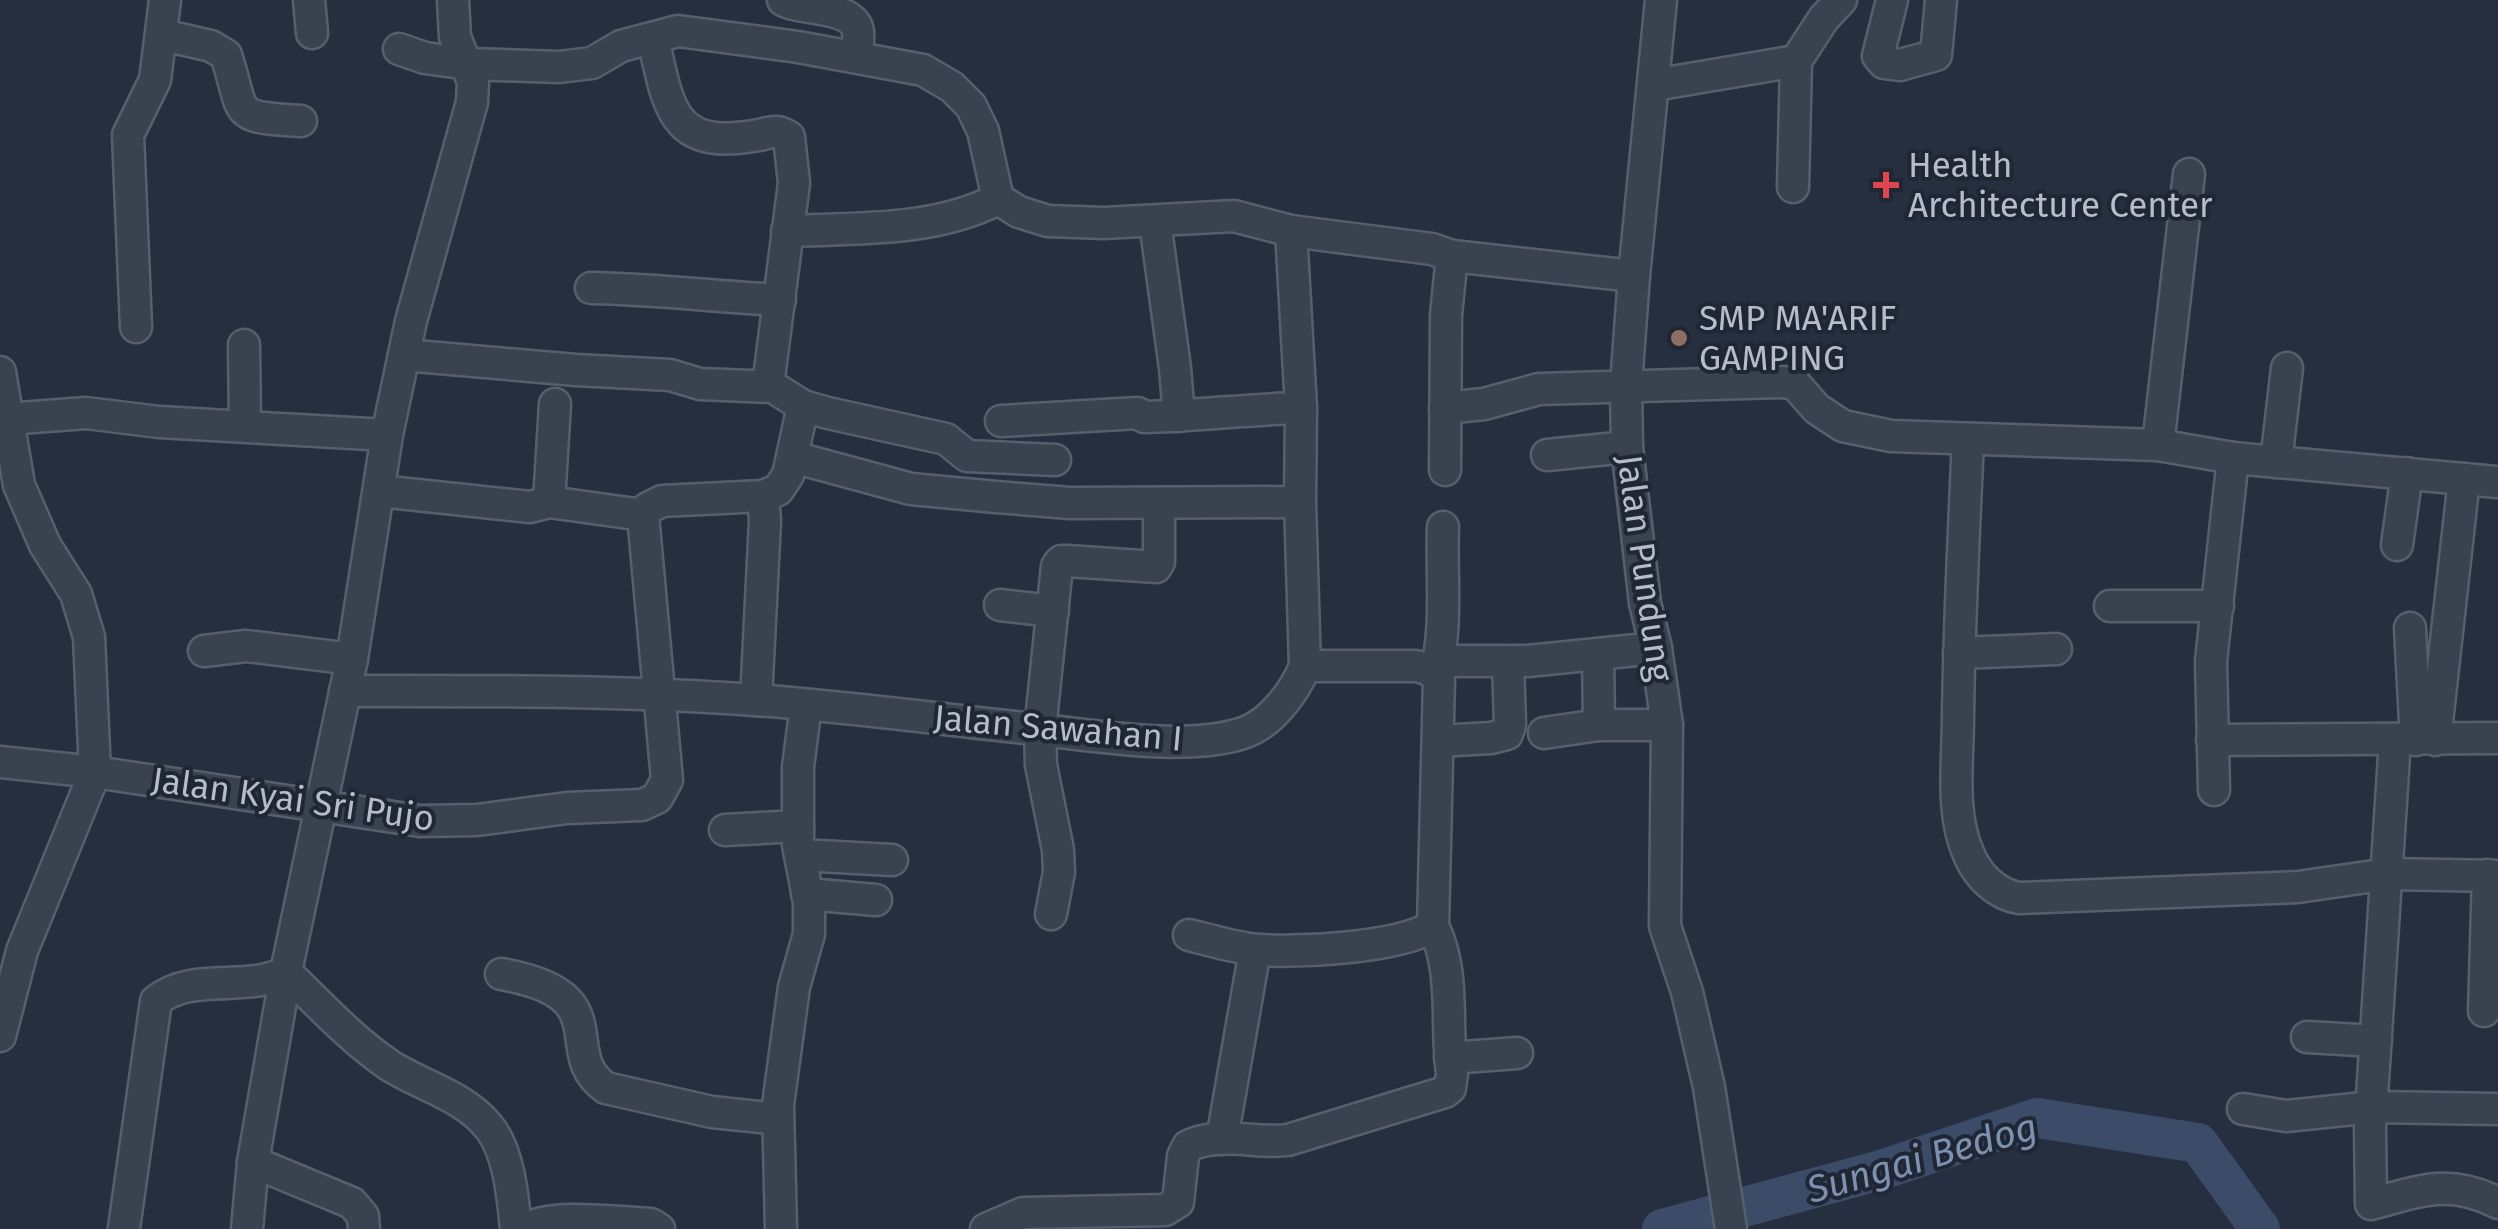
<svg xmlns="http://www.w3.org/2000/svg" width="2498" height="1229" viewBox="0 0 2498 1229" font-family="'Fira Sans',sans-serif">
  <rect width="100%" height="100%" fill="#262f3f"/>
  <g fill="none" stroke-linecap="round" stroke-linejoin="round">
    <path stroke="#3c4b67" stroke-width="40" d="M1662,1229l219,-59 156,-52 161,25 62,86"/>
    <defs>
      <g id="minor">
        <path d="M309,0l3,33"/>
        <path d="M783,0c19,11 70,5 75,31 1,8 -1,18 -1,26"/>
        <path d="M1661,0l-27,276 -8,109 1,62 18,156 11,45 11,77 -2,201 22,66 22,95 22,142"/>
        <path d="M1892,0l-14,56 6,7 16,2 36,-10 5,-55"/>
        <path d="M163,35l48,11 15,9c20,61 3,62 75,66"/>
        <path d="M653,38c16,72 19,113 106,97 13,-3 19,-6 30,2l5,46 -26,203"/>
        <path d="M399,49l26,9 44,6 90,3 33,-4 29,-17 57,-15 120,16 125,23 29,17 19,19 12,25 15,68 21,13 29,9 56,2 130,-7 57,15 141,18 20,7 182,20"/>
        <path d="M1654,85l142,-24"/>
        <path d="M1793,187l3,-126 28,-43 17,-18"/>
        <path d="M1155,222l20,146 4,48"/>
        <path d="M787,231c69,-3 148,1 211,-32"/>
        <path d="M591,288c64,1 126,9 189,12"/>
        <path d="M136,327l-8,-192 27,-55 10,-80"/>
        <path d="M244,345l1,81"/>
        <path d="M404,355l172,15 94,5 30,9 73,3 30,19 25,7 118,26 21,17 88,4"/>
        <path d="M0,372l19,113 26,60 31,49 13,43 6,135 -73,179 -22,85"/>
        <path d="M1445,408l39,-4 55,-15 244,-7 12,2 22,25 26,17 48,10 267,9 75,13 265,24"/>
        <path d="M7,419l79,-6 73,9 228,13"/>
        <path d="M1001,421l137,-8 6,4c52,-1 104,-8 157,-9"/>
        <path d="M1968,439c-4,93 -9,186 -10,278 0,44 -8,96 11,138 9,21 27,39 50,43l279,-11 90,-13 110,2"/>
        <path d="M2158,445l31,-271"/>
        <path d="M1547,455l80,-8"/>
        <path d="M793,457l118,32 85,8 74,6 230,-1"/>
        <path d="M2276,462l11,-94"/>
        <path d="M1445,470l1,-155 6,-59"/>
        <path d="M379,491l151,16 19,-5 6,-98"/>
        <path d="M549,502l94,13"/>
        <path d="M2397,545l10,-72"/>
        <path d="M1000,605l53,6"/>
        <path d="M2110,606h108"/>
        <path d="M2410,628l6,112"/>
        <path d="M204,651l42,-5 106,13"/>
        <path d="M1959,653l97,-4"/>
        <path d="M1438,661h90l128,-13"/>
        <path d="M1435,673c13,-40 6,-102 8,-146"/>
        <path d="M345,691c137,0 273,-1 410,9 96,7 191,20 287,30 57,6 149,22 204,2 26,-10 49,-41 59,-66l-5,-164 1,-94 -10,-177"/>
        <path d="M756,700l9,-179 -2,-25 15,-6 10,-15 15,-69"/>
        <path d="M1599,725h68"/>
        <path d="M1544,733l55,-8 -1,-69"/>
        <path d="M2212,740l286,-2"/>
        <path d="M2395,740l-25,387 1,77c50,-13 78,-26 127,-1"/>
        <path d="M2435,740l29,-261"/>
        <path d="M1439,741l52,-3 16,-4 3,-9 -2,-63"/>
        <path d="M0,762l95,10 325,49 57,-1 90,-12 75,-3 15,-7 10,-18 -24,-265 5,-7 14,-7 101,-5"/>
        <path d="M2214,790l-3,-129 22,-203"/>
        <path d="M725,830l73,-4"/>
        <path d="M800,855l92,5"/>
        <path d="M807,894l69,6"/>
        <path d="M1051,914l8,-42 -1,-22 -17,-85 -1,-35 17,-164 4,-5h7l88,6 3,-5v-58"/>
        <path d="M1189,935c20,5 40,11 61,14 41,5 150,-1 183,-23l6,-247 -11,-10 -12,-3h-111"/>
        <path d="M286,972c33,32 65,67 103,93 31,20 75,31 99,61 21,24 25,72 28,103"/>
        <path d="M501,974c121,21 53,78 105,114l106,24 66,7"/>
        <path d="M2484,1011l4,-136"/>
        <path d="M2307,1037l69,4"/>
        <path d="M1450,1058l67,-5"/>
        <path d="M2243,1109l43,7 87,-9 125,2"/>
        <path d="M1222,1139l33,-189"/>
        <path d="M253,1162l99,41 11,13 1,13"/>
        <path d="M124,1228l32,-227c36,-30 91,-8 130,-29l66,-313 35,-224 24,-114 61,-219 1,-20 -18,-45 -2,-37"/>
        <path d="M247,1229l6,-67 33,-190"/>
        <path d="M527,1229c22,-16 95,-6 124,-5l8,5"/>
        <path d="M781,1229l-3,-124 16,-118 15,-53v-32l-11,-57v-78l8,-62"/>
        <path d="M986,1229l37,-16 142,-3 13,-8 5,-46 5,-10c32,-15 67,-2 100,-6l157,-48 5,-4 2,-15c-7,-49 4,-101 -19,-147"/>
      </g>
    </defs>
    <use href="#minor" stroke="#585f6c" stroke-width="35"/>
    <use href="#minor" stroke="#3a414f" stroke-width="30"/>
  </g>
  <path fill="#e0444e" stroke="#1f2634" stroke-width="4" d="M1881 170h10v10h10v10h-10v10h-10v-10h-10v-10h10z"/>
  <circle fill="#8d6e63" stroke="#1f2634" stroke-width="4" cx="1679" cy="338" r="10"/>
  <g text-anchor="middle" stroke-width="8" stroke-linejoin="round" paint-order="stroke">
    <g font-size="35" fill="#b6bcc9" stroke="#1f2634" text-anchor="start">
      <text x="1908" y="177">Health<tspan x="1908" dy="40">Architecture Center</tspan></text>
      <text x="1699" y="330">SMP MA'ARIF<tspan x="1699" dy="40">GAMPING</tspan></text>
    </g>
    <g font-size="35" fill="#b6bcc9" stroke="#1f2634">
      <text transform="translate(1645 568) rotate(82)" y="12">Jalan Pundung</text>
      <text transform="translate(1058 728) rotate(5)" y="12">Jalan Sawahan I</text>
      <text transform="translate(293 799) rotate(8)" y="12">Jalan Kyai Sri Pujo</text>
    </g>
    <g font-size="38" font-style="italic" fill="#7e90b0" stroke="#1f2634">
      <text transform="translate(1922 1158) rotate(-16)" y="13">Sungai Bedog</text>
    </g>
  </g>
</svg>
